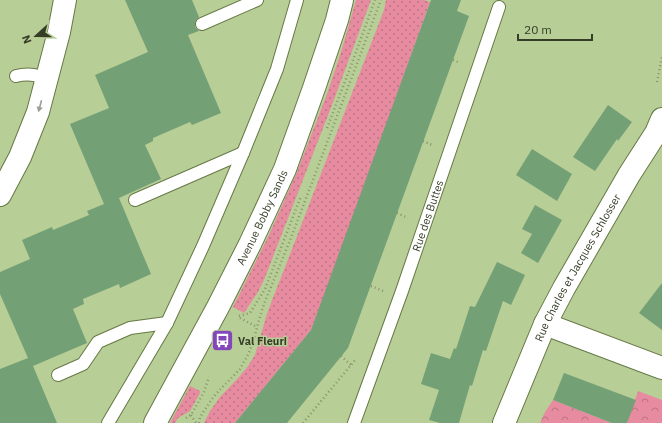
<svg xmlns="http://www.w3.org/2000/svg" width="662" height="423" viewBox="0 0 662 423" font-family="'IBM Plex Sans',sans-serif">
  <defs>
    <pattern id="grass-dots" width="8" height="8" patternUnits="userSpaceOnUse"><rect width="8" height="8" fill="#e68ba0"/><path d="M2 2h.1M6 6h.1" fill="none" stroke="#bb7382" stroke-width="1.8" stroke-linecap="round"/></pattern>
    <pattern id="park-crowns" width="20" height="18" patternUnits="userSpaceOnUse"><rect width="20" height="18" fill="#e68ba0"/><path d="M2 6a3 3 0 1 1 6 0M12 15a3 3 0 1 1 6 0" fill="none" stroke="#bb7382"/></pattern>
  </defs>
  <rect width="100%" height="100%" fill="#b8ce97"/>
  <g fill="url(#grass-dots)">
    <path d="M356,0h15l-39,105 -68,175 -6,12 -14,21 -11,-6 35,-70 29,-65 30,-78 15,-45z"/>
    <path d="M386,0h38l6,2 -86,241 -33,87 -76,93h-31l6,-12 10,-14 19,-20 9,-11 7,-11 11,-38 6,-17 10,-25 102,-265z"/>
    <path d="M190,386l10,5v2l-10,18 -12,7 -3,5h-5z"/>
  </g>
  <g fill="url(#park-crowns)">
    <path d="M638,391l24,9v23h-35z"/>
    <path d="M553,400l59,23h-72l5,-11z"/>
  </g>
  <g fill="#74a076">
    <path d="M125,0h67l7,17 -3,3 -1,4v3l4,4 -11,4 33,78 -29,12 -2,-3 -37,16v3l-8,4 16,34 -42,19 32,76 -31,14 -1,-4 -36,15 1,5 -11,5 14,34 -54,23 24,57h-57v-54l28,-11 -28,-64v-22l30,-13 -8,-19 30,-13 1,3 36,-15 -2,-4 17,-7 -34,-80 39,-16 -14,-33 53,-23z"/>
    <path d="M431,0h30l-4,11 12,5 -121,332 -61,75h-52l76,-93z"/>
    <path d="M608,105l24,17 -14,19 -1,-2 -22,32 -22,-14z"/>
    <path d="M532,149l40,25 -15,27 -41,-26z"/>
    <path d="M535,205l27,15 -24,43 -17,-10 11,-19 -10,-5z"/>
    <path d="M497,262l28,13 -14,30 -8,-4 -17,50 -3,-1 -11,36 -2,-1 -11,38h-19l-11,-3 10,-30 -18,-6 10,-31 19,6 4,-11 2,1 14,-43 5,1z"/>
    <path d="M662,283v47l-23,-17z"/>
    <path d="M564,373l72,27 -9,23h-15l-59,-23z"/>
  </g>
  <g fill="none" stroke-linecap="round" stroke-linejoin="round">
    <defs>
      <g id="service">
        <path d="M202,24l55,-24"/>
        <path d="M16,76c12,-3 19,-1 31,2"/>
        <path d="M135,200l108,-47"/>
        <path d="M58,375l25,-11 15,-22 32,-14 37,-5"/>
        <path d="M108,423l59,-100 36,-77 40,-93 34,-84 20,-69"/>
        <path id="s1" d="M354,423l48,-132 97,-284"/>
      </g>
      <g id="minor">
        <path d="M0,195l20,-38 18,-45 21,-80 6,-32"/>
        <path d="M545,324l117,44"/>
        <path id="s2" d="M504,423l41,-99 19,-36 65,-113 27,-42 6,-14"/>
      </g>
      <g id="secondary">
        <path id="s3" d="M155,423l63,-116 32,-63 35,-75 29,-81 23,-68 5,-20"/>
      </g>
    </defs>
    <use href="#service" stroke="#667945" stroke-width="14"/>
    <use href="#minor" stroke="#667945" stroke-width="24"/>
    <use href="#secondary" stroke="#667945" stroke-width="24"/>
    <g stroke="#84946b" stroke-width="2.5" stroke-dasharray="1 3" stroke-linecap="butt">
      <path d="M453,60l7,3"/>
      <path d="M657,82l5,-25"/>
      <path d="M327,128l22,-57 26,-71"/>
      <path d="M423,141l9,4"/>
      <path d="M397,213l11,5"/>
      <path d="M371,286l12,5"/>
      <path d="M239,316l11,-3 15,-24 36,-93"/>
      <path d="M240,318l17,9"/>
      <path d="M341,356l10,9"/>
      <path d="M191,415l5,8"/>
      <path d="M186,418l5,-3 13,-23 5,-15"/>
      <path d="M199,423l1,-6 14,-21 26,-27 9,-16 5,-14 5,-19 5,-16 27,-66 90,-238"/>
      <path d="M303,423l53,-64"/>
    </g>
    <use href="#service" stroke="#fff" stroke-width="12"/>
    <use href="#minor" stroke="#fff" stroke-width="22"/>
    <use href="#secondary" stroke="#fff" stroke-width="22"/>
  </g>
  <defs><path id="oneway-solid" d="M-6-.8H1V-3.2L6.5 0L1 3.2V.8H-6Z"/></defs>
  <use fill="#9a9e93" href="#oneway-solid" transform="translate(40 106) rotate(105)"/>
  <defs>
    <symbol id="bus-square" viewBox="-11 -11 22 22"><rect x="-9" y="-9" width="18" height="18" rx="4" fill="#8446bb" stroke="#b8ce97"/><path d="M-5-6H5V4H4V6H2V4H-2V6H-4V4H-5ZM-3.5-4V0h7V-4ZM-3.5 1.2v1.5H-2V1.2ZM2 1.2v1.5H3.5V1.2Z" fill="#fff"/></symbol>
  </defs>
  <g fill-rule="evenodd">
    <use href="#bus-square" x="210" y="328" width="25" height="25"/>
  </g>
  <g text-anchor="middle" stroke-width="3" stroke-linejoin="round" paint-order="stroke">
    <g font-size="11" fill="#353d27" stroke="#b8ce97">
      <text dy="4" stroke="none"><textPath href="#s1" startOffset="220">Rue des Buttes</textPath></text>
      <text dy="4" stroke="none"><textPath href="#s3" startOffset="232">Avenue Bobby Sands</textPath></text>
      <text dy="4" stroke="none"><textPath href="#s2" startOffset="172">Rue Charles et Jacques Schlosser</textPath></text>
    </g>
    <g font-size="11" font-weight="bold" fill="#353d27" stroke="#b8ce97" text-anchor="start">
      <text x="238" y="345">Val Fleuri</text>
    </g>
  </g>
  <g transform="translate(36 36) rotate(249)" stroke="#b8ce97" stroke-width="3" paint-order="stroke">
  <path d="M0-3L7 15L0 10L-7 15Z" fill="#353d27"/>
  <text y="-6" font-size="11" font-weight="bold" text-anchor="middle" fill="#353d27">N</text>
  </g>
  <path d="M518 34v6h74v-6" fill="none" stroke="#353d27" stroke-width="2"/>
  <text x="524" y="34" font-size="12" fill="#353d27" stroke="#b8ce97" stroke-width="3" paint-order="stroke">20 m</text>
</svg>
